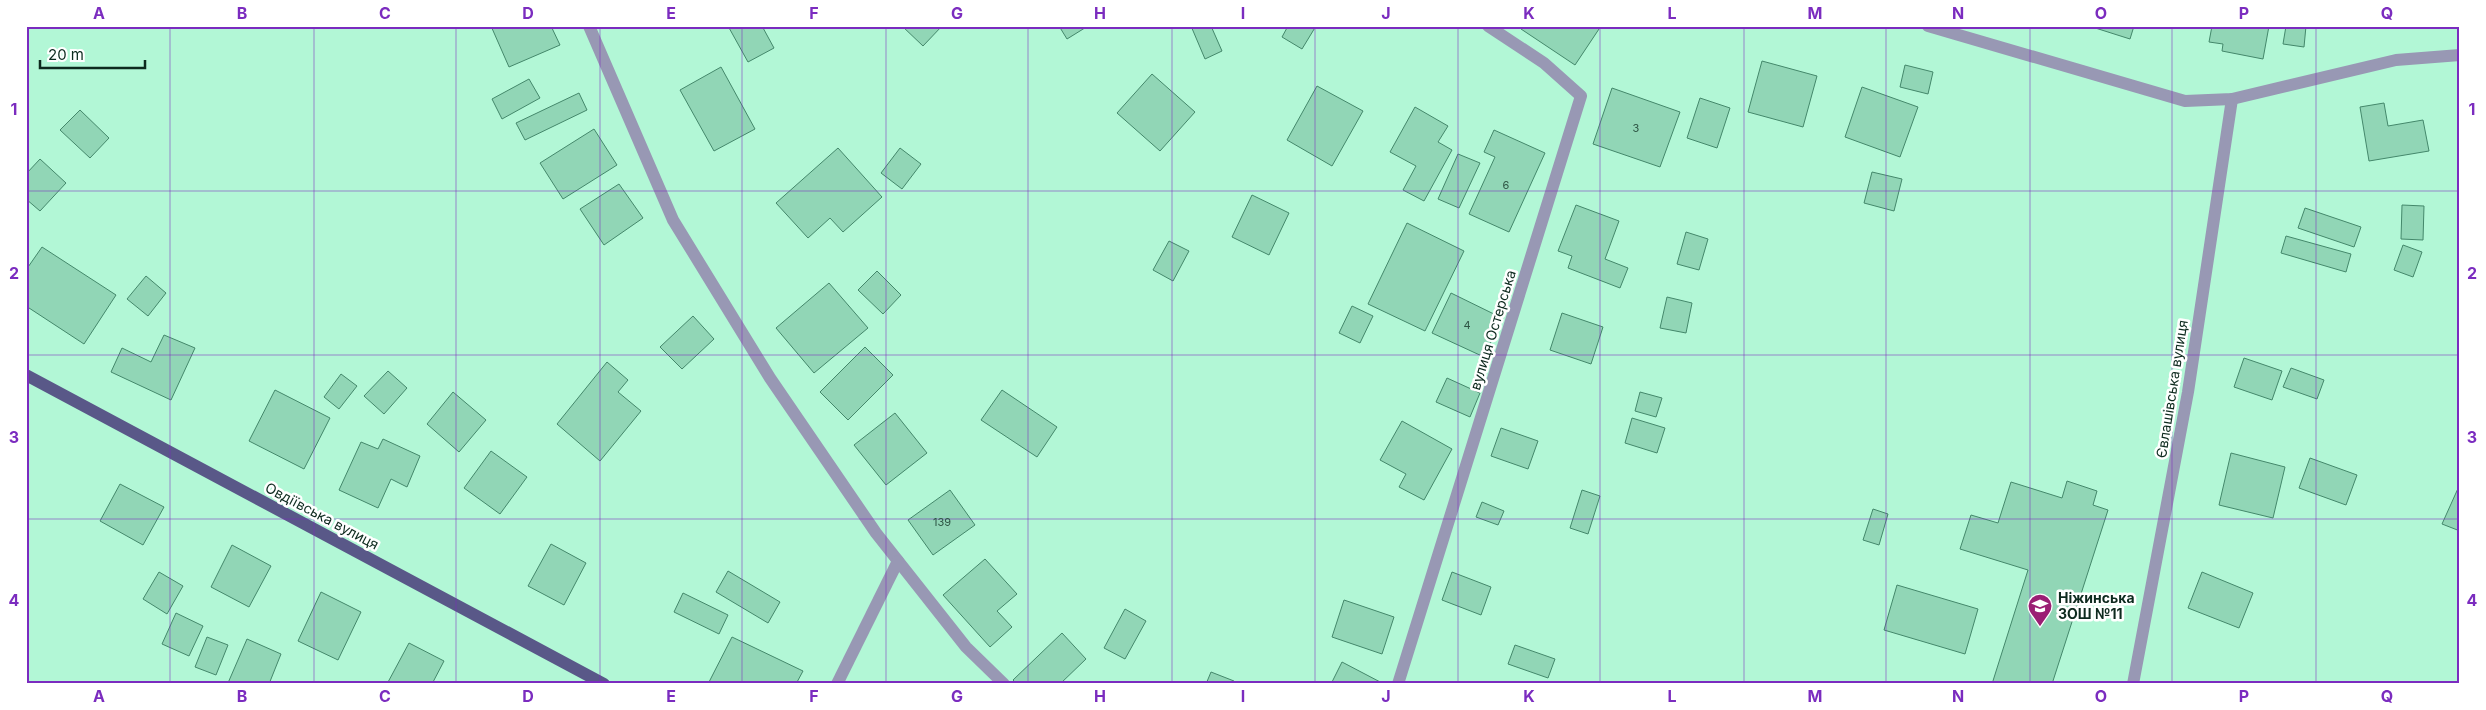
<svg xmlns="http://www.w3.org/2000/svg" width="2486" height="710" viewBox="0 0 2486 710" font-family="Inter,sans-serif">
  <rect width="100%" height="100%" fill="#b2f7d6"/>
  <g fill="#91d6b6" stroke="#44886b">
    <path d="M491,26h60l9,19 -51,22z"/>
    <path d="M728,26h34l12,22 -26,14z"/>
    <path d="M902,26h40l-19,20z"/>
    <path d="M1059,26h29l-21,13z"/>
    <path d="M1191,26h20l11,25 -17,8z"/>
    <path d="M1288,26h28l-14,23 -20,-12z"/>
    <path d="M1522,26h79l-26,39 -54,-36z"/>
    <path d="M2089,26h45l-4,13z"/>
    <path d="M2212,26h57l-6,33 -41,-8 1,-7 -14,-2z"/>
    <path d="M2286,26h20l-2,21 -21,-3z"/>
    <path d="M1762,61l55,15 -14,51 -55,-15z"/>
    <path d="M1905,65l28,7 -5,22 -28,-7z"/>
    <path d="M721,67l34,62 -41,22 -34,-61z"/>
    <path d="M1152,74l43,38 -35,39 -43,-38z"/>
    <path d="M529,79l11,19 -38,21 -10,-20z"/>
    <path d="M1317,86l46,25 -31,55 -45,-26z"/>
    <path d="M1862,87l56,20 -18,50 -55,-20z"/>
    <path d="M1612,88l68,24 -20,55 -67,-23z"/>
    <path d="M579,93l8,17 -62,30 -9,-17z"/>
    <path d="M1700,98l30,10 -13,40 -30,-10z"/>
    <path d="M2384,103l4,23 35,-6 6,31 -60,10 -9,-54z"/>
    <path d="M1415,107l33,19 -10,16 14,8 -28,51 -21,-11 13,-24 -26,-14z"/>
    <path d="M80,110l29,28 -19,20 -30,-28z"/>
    <path d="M594,129l23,36 -54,34 -23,-36z"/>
    <path d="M1494,130l51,23 -36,79 -40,-18 26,-57 -11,-5z"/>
    <path d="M838,148l44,49 -39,35 -13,-14 -22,20 -32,-35z"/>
    <path d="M900,148l21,16 -19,25 -21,-16z"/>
    <path d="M1458,154l22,9 -21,45 -21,-9z"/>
    <path d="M40,159l26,24 -26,28 -14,-12v-25z"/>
    <path d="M1872,172l30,7 -8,32 -30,-8z"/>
    <path d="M619,184l24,34 -39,27 -24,-36z"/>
    <path d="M1252,195l37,18 -20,42 -37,-18z"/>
    <path d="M1576,205l43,16 -14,38 23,9 -8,20 -52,-20 4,-12 -14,-5z"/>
    <path d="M2402,205l22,1 -1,34 -22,-1z"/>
    <path d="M2305,208l56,19 -7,20 -56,-19z"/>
    <path d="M1407,223l57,28 -39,80 -57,-27z"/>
    <path d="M1686,232l22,7 -9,31 -22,-6z"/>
    <path d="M2286,236l65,18 -5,18 -65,-19z"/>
    <path d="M1169,241l20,10 -16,30 -20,-11z"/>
    <path d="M2403,245l19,7 -9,25 -19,-7z"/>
    <path d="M42,247l74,48 -32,49 -58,-38v-36z"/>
    <path d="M877,271l24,24 -18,19 -25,-24z"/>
    <path d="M146,276l20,17 -18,23 -21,-17z"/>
    <path d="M829,283l39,45 -54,45 -38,-45z"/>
    <path d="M1451,293l51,25 -18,39 -52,-24z"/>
    <path d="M1667,297l25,6 -6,30 -26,-5z"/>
    <path d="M1352,306l21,10 -13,27 -21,-10z"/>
    <path d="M1562,313l41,14 -12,37 -41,-14z"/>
    <path d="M693,316l21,23 -32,30 -22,-22z"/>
    <path d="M164,335l31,13 -24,52 -60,-28 11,-24 29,14z"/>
    <path d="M865,347l28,28 -45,45 -28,-28z"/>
    <path d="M2244,358l38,13 -10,29 -38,-13z"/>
    <path d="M607,362l21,18 -10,12 23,19 -41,50 -43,-37z"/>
    <path d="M2291,368l33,12 -7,19 -34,-12z"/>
    <path d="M388,371l19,17 -23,26 -20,-18z"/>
    <path d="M341,374l16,12 -18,23 -15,-12z"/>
    <path d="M1447,378l33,15 -10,24 -34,-15z"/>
    <path d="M275,390l55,28 -26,51 -55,-28z"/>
    <path d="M1002,390l55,37 -20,30 -56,-37z"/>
    <path d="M453,392l33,28 -27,32 -32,-28z"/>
    <path d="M1640,392l22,6 -6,19 -21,-6z"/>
    <path d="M895,413l32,40 -41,32 -32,-40z"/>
    <path d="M1632,418l33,10 -8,25 -32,-10z"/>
    <path d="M1402,421l50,28 -28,51 -25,-13 7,-13 -26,-14z"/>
    <path d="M1501,428l37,13 -10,28 -37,-13z"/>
    <path d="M383,439l37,17 -13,31 -16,-8 -13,29 -39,-18 22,-48 17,7z"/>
    <path d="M491,451l36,26 -27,37 -36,-26z"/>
    <path d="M2231,453l54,14 -12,51 -54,-13z"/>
    <path d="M2310,458l47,17 -11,30 -47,-17z"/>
    <path d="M2067,481l30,10 -4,14 15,5 -56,174h-60l36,-114 -68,-21 11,-34 27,8 13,-41 51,16z"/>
    <path d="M120,484l44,23 -21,38 -43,-24z"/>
    <path d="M2460,484v47l-18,-7z"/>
    <path d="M950,490l25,35 -42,30 -25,-35z"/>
    <path d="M1582,490l18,6 -12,38 -18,-6z"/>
    <path d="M1482,502l22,9 -6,14 -22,-8z"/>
    <path d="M1873,509l15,5 -9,31 -16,-5z"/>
    <path d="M551,544l35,19 -22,42 -36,-19z"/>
    <path d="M232,545l39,21 -22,41 -38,-20z"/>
    <path d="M985,559l32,35 -20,17 15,16 -22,20 -47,-52z"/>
    <path d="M728,571l52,31 -12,21 -52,-31z"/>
    <path d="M159,572l24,14 -16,28 -24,-15z"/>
    <path d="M1452,572l39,15 -10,28 -39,-15z"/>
    <path d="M2202,572l51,21 -14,35 -51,-20z"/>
    <path d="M1897,585l81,24 -13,45 -81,-24z"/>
    <path d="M321,592l40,20 -23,48 -40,-19z"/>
    <path d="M683,593l45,22 -9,19 -45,-22z"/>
    <path d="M1344,600l50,17 -12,37 -50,-17z"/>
    <path d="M1125,609l21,12 -21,38 -21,-11z"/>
    <path d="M176,613l27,13 -14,30 -27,-12z"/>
    <path d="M1062,633l24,26 -26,25h-43l-4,-4z"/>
    <path d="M207,637l21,8 -12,30 -21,-8z"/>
    <path d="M732,637l71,34 -7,13h-88z"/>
    <path d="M247,639l34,15 -12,30 -41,-1z"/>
    <path d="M409,643l35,18 -12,23h-45z"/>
    <path d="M1515,645l40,14 -7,19 -40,-14z"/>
    <path d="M1342,662l42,22h-53z"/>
    <path d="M1211,672l23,9 -1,3h-27z"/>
  </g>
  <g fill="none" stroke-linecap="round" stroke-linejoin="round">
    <g stroke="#9898b4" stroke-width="12">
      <path d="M589,26l84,194 97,158 106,155 90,114 38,37"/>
      <path d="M1928,26l257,75 47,-2 164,-39 64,-5"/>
      <path d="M837,684l61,-123"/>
      <path d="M1398,684l183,-588 -37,-33 -56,-37"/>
      <path d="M2133,684l55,-292 44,-293"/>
    </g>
    <path stroke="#595888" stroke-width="12" d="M26,375l578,309"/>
  </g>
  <path fill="none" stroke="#7b2cbf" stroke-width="1" stroke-opacity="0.55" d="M170,26v658M314,26v658M456,26v658M600,26v658M742,26v658M886,26v658M1028,26v658M1172,26v658M1315,26v658M1458,26v658M1600,26v658M1744,26v658M1886,26v658M2030,26v658M2172,26v658M2316,26v658M26,191h2434M26,355h2434M26,519h2434"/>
  <defs>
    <symbol id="school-pin" viewBox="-11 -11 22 30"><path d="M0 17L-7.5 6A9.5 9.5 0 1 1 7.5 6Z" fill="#9b1e74" stroke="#fff"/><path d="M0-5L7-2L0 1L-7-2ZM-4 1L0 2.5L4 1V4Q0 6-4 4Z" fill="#fff"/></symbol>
  </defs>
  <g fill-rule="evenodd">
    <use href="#school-pin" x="2026" y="592" width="28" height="38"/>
  </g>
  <g text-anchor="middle" stroke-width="5" stroke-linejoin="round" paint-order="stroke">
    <g font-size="11" fill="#2e5544">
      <text x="1636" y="132">3</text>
      <text x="1506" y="189">6</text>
      <text x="1467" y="329">4</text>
      <text x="942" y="526">139</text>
    </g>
    <g font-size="14" fill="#0d2a1e" stroke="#fff">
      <text transform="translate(1493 330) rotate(-73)" y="5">вулиця Остерська</text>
      <text transform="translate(2172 389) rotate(-81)" y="5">Євлашівська вулиця</text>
      <text transform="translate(322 516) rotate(28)" y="5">Овдіївська вулиця</text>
    </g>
    <g font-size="14" font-weight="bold" fill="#0d2a1e" stroke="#fff" text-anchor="start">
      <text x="2058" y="603">Ніжинська<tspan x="2058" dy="16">ЗОШ №11</tspan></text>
    </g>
  </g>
  <rect width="2486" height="710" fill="none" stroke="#ffffff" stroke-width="55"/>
  <path d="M40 60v8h105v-8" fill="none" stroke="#0d2a1e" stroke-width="2.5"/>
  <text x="48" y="60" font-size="15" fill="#0d2a1e" stroke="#ffffff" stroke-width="4" paint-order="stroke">20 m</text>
  <rect x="28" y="28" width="2430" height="654" fill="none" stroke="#7b2cbf" stroke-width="2"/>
  <g font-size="16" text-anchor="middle" font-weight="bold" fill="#7b2cbf">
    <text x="99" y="19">A</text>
    <text x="242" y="19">B</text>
    <text x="385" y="19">C</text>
    <text x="528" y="19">D</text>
    <text x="671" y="19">E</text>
    <text x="814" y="19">F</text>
    <text x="957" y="19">G</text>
    <text x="1100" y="19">H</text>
    <text x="1243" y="19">I</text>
    <text x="1386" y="19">J</text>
    <text x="1529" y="19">K</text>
    <text x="1672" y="19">L</text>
    <text x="1815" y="19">M</text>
    <text x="1958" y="19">N</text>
    <text x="2101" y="19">O</text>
    <text x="2244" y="19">P</text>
    <text x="2387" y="19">Q</text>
    <text x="14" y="115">1</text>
    <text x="2472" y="115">1</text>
    <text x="14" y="279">2</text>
    <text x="2472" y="279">2</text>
    <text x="14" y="443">3</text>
    <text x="2472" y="443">3</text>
    <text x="14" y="606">4</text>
    <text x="2472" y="606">4</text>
    <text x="99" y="702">A</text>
    <text x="242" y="702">B</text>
    <text x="385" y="702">C</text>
    <text x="528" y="702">D</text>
    <text x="671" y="702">E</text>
    <text x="814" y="702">F</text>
    <text x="957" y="702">G</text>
    <text x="1100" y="702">H</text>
    <text x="1243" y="702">I</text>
    <text x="1386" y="702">J</text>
    <text x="1529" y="702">K</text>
    <text x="1672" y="702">L</text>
    <text x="1815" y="702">M</text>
    <text x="1958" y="702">N</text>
    <text x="2101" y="702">O</text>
    <text x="2244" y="702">P</text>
    <text x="2387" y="702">Q</text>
  </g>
</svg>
